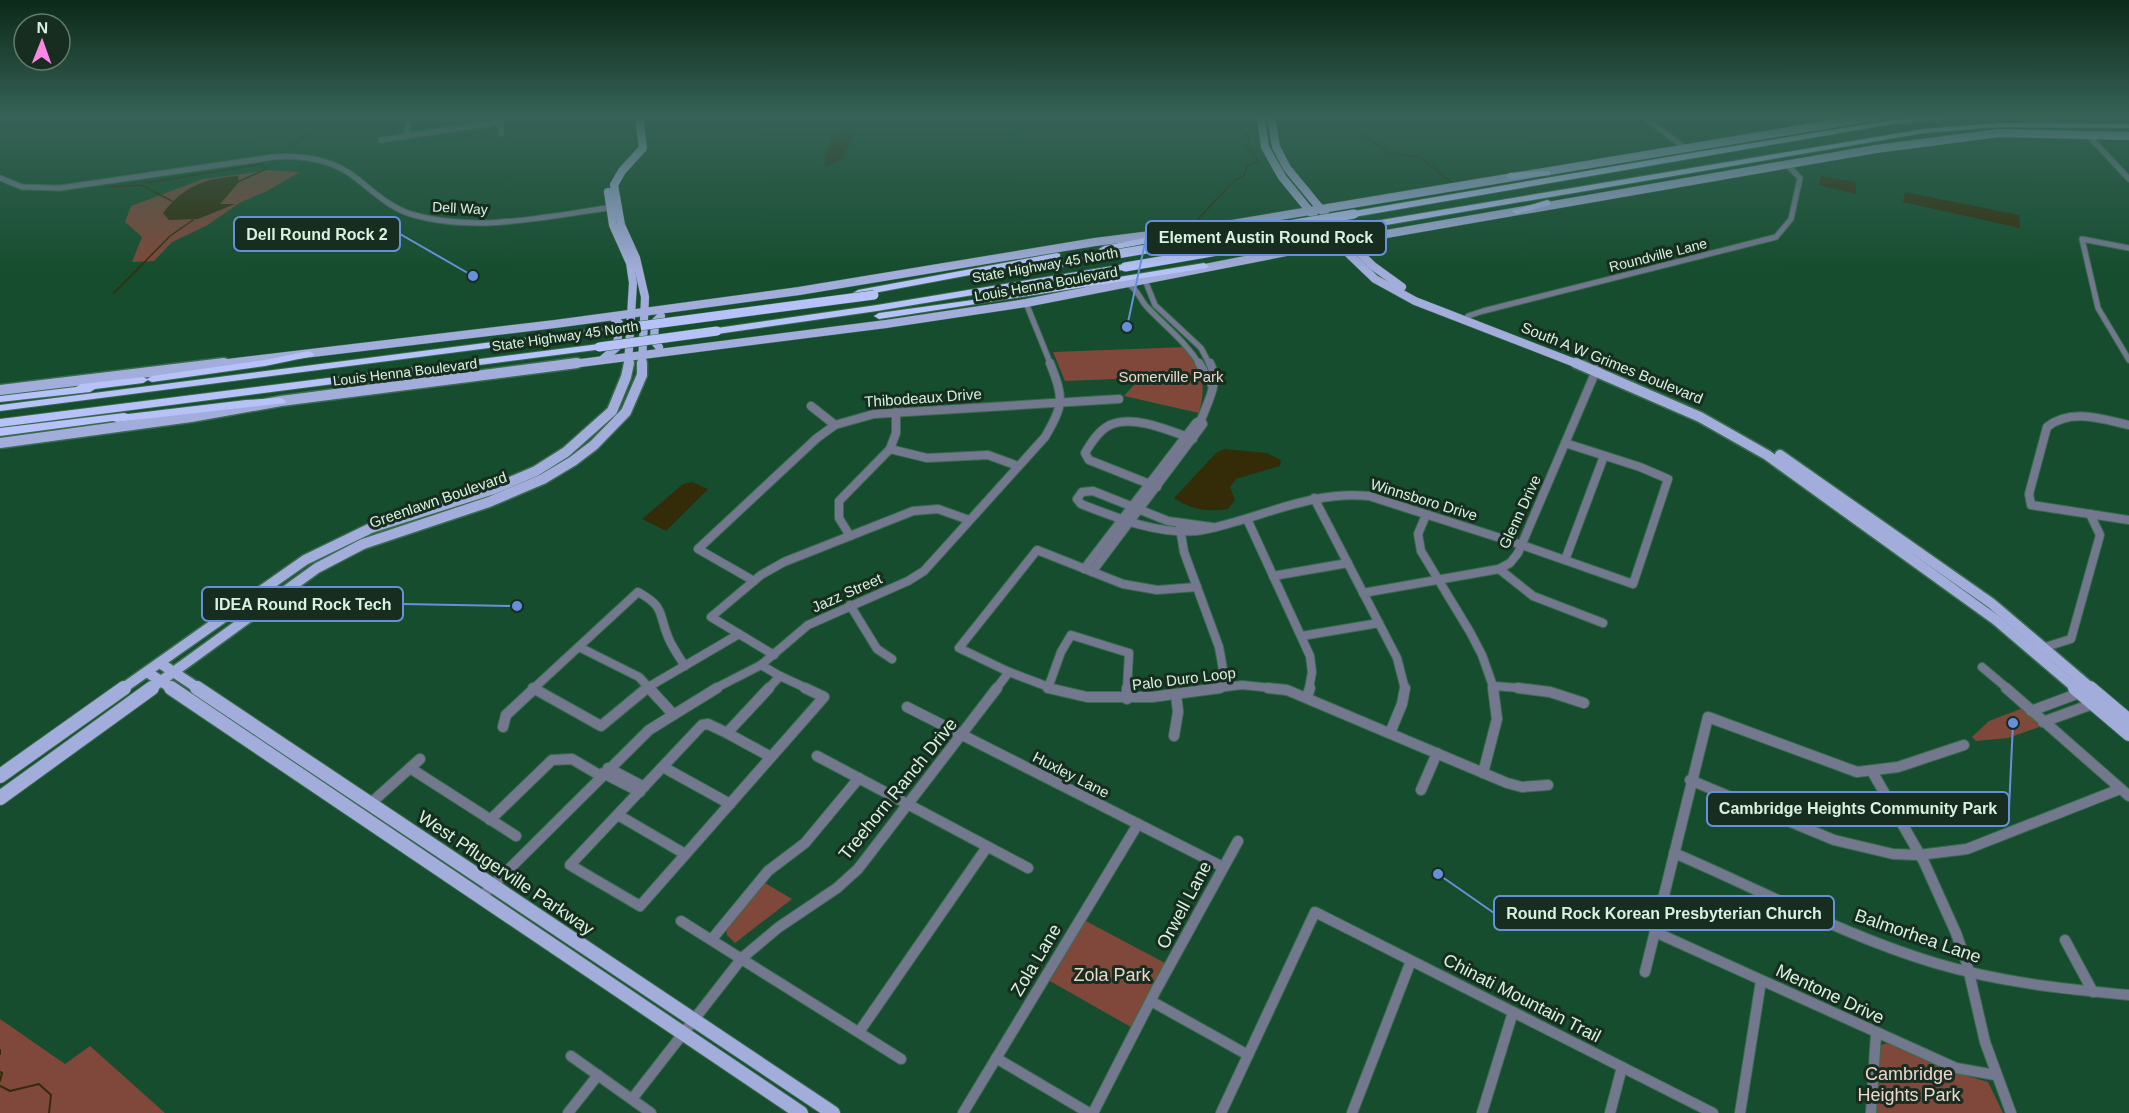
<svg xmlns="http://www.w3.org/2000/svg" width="2129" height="1113" viewBox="0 0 2129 1113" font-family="Helvetica,sans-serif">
  <rect width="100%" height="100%" fill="#164d2e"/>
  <g fill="#7f483a">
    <path d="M270,170l30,2 -33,19 -26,11 -35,24 -34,16 -18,19 -22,1 10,-25 -17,-15 6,-16 72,-27z"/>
    <path d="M1186,347c16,25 21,37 13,66l-75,-17 16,-18 -75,3 -12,-29z"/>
    <path d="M2023,708l19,18 -34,12 -32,3 -4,-4 17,-16z"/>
    <path d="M765,883l27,16 -57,44 -8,-8 -1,-6z"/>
    <path d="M1084,920l81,43 -34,64 -83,-47z"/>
    <path d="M0,1019l65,45 25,-18 75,67h-165z"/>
    <path d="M1888,1043l62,28 38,11 15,31h-127l5,-68z"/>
  </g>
  <g fill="#342c09">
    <path d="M854,132c-5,16 -12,34 -31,34l3,-5 -2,-7 7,-8v-9z"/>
    <path d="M238,176l1,6 -19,22h15l-37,15 -29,1 -6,-7c22,-28 41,-34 75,-37z"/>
    <path d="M1821,176l35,6v12l-38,-9z"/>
    <path d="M1905,192l114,23 1,13 -117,-26z"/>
    <path d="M1224,449l43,4 14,7 -1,6 -44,13 -6,8 5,13 -7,9c-21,3 -36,1 -54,-11l42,-45z"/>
    <path d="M692,482l16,7 -42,42 -24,-12 41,-35z"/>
  </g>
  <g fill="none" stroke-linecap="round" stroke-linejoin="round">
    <g stroke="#342c09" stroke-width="1.5">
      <path d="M1332,116l58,37 30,4 30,24"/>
      <path d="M844,133l-2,-7 8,-10"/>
      <path d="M291,145l48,-29"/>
      <path d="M146,183l116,-19 4,5 -28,13"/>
      <path d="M111,187l30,-2 31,16"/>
      <path d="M1198,219l38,-40 7,-2 5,-12 10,-3 -6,-11 -8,-2 6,-10 -8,-8v-6l6,-2 1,-7"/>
      <path d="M114,293l56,-57 23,-16"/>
    </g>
    <g stroke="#342c09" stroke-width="2">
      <path d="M0,1050v4"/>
      <path d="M0,1072l2,1 -2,8"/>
      <path d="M0,1086l10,5 29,-7 12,11 -2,18"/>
    </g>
    <defs>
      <g id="minor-far2">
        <path d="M500,116l1,17"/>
        <path d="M1642,116l42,31"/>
        <path d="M2087,134l42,45"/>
        <path d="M407,136l2,-20"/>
        <path d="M381,140l120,-18"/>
        <path d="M0,178l22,9 38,1 214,-31c30,-2 58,2 82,21 18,14 35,31 58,37 64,18 135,1 200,-8"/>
        <path d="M2129,248l-47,-9 16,69 31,52"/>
        <path d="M1145,280l10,25 46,43 9,17"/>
        <path d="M1127,283c12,7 12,16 21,25 18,19 38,34 52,57"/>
        <path d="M1026,303l25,62"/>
        <path d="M1466,320l2,-4 15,-5 293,-74 15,-18 9,-41 -14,-14"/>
      </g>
      <g id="minor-far1">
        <path d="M1199,363l13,22"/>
        <path d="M811,406l24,19"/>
        <path d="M2129,425c-27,-6 -58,-17 -82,2l-18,67 2,11 98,15"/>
        <path d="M890,449l37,9 61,-3 30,11"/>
        <path d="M1157,487l-68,-27 -4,-7c6,-10 14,-23 25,-28 24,-11 60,6 83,14"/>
        <path d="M1314,498l83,160 8,31"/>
        <path d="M1426,515l-8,19 3,17 49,81 12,23 12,34"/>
        <path d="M1247,519l63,137 2,16 -3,17"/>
        <path d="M1212,527l-44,-6 -75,-30 -11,1 -5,7 4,5c36,14 75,30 115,27 12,-1 24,-5 35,-8 47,-13 89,-32 138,-27l153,49 111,39 35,-105 -28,-12 -75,-24"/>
        <path d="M1180,528l4,24 35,95 7,39"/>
        <path d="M850,536l-11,-18v-17l51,-52 6,-16v-21"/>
        <path d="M1565,560l39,-104"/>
        <path d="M1084,569l112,-146 5,-3"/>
        <path d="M1499,569l34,27 70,27"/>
        <path d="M1092,572l111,-148 -2,-4c7,-19 19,-38 9,-57"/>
        <path d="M1273,576l75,-13"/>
        <path d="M754,581l-56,-32 119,-111 18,-13 39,-11 245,-15"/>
        <path d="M1363,593l136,-24 11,-6 8,-10 80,-187"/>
        <path d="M850,605l27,44 15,10"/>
        <path d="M1302,636l77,-13"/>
        <path d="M579,647l60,30 11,12"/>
        <path d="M2039,649l32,-10 29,-104 -10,-21"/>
        <path d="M774,655l-63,-38 50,-42 23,-13 129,-51 25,-2 31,11"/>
        <path d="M761,665l19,11"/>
        <path d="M1982,667l26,22"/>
        <path d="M1494,686l38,3"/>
        <path d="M533,688l3,1"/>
        <path d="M1048,688l13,-36 10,-17 58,18 -2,36"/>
        <path d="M533,689l105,-97c27,15 20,20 30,45 4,10 11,20 17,29"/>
        <path d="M645,689l94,-55"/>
        <path d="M714,689l47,-24 47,-40 100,-44 16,-10 121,-134c19,-33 19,-38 5,-74"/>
        <path d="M768,689l12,-13 28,13"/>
        <path d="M996,689l13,-17"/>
        <path d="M1054,689l-45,-17 -50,-24 78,-98 86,34 34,6 40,-3"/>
        <path d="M1209,689l33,-4 40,4"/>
      </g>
      <g id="minor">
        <path d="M533,688l68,38 46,-38"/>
        <path d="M649,688l23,25"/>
        <path d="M769,688l-42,45 -19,-9 -6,1 -132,140 70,41 184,-209 -19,-9"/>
        <path d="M1048,688l39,9h65l68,-9"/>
        <path d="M1268,688l19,2 220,93 15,4 26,-2"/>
        <path d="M1518,688l32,4 34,11"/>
        <path d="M2006,688l123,108"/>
        <path d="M1307,697l3,-9"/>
        <path d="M1127,699v-11"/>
        <path d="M907,707l316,160"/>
        <path d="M2031,711l51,-19"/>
        <path d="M2043,722l52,-19"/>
        <path d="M503,727l3,-12 29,-27"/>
        <path d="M727,733l44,24"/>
        <path d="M1390,733l12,-29 3,-16"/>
        <path d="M1174,736l4,-24 -2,-18"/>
        <path d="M817,756l211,112"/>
        <path d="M663,767l67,37"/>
        <path d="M410,768l106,68"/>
        <path d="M608,768l36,19"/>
        <path d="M603,773l37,19"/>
        <path d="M1483,773l14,-54 -4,-31"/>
        <path d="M1873,773l51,89 32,71 11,31 18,78 26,71"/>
        <path d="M1690,780l144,60 59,14 26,1 48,-6 153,-60"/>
        <path d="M1421,790l16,-37"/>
        <path d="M371,803l49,-44"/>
        <path d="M618,815l67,39"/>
        <path d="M490,820l62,-60 20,-1 29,17"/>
        <path d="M1674,853c87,37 171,83 261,110 64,19 128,26 194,32"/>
        <path d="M481,897l168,-167 68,-42"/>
        <path d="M681,921l220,138"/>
        <path d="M1655,932l301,136 39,7"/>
        <path d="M712,939l56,-68 37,-28 54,-65"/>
        <path d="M2065,940l28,52"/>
        <path d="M1645,972l63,-255 149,55 41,-5 66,-22"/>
        <path d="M1151,1001l97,54"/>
        <path d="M859,1032l128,-185"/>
        <path d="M571,1056l80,57"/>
        <path d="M996,1058l93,55"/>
        <path d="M632,1099l110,-141 37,-31 58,-39 21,-19 139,-181"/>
        <path d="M568,1113l30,-38"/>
        <path d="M963,1113l175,-289"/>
        <path d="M1093,1113l62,-121 83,-151"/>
        <path d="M1221,1113l94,-201 398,201"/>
        <path d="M1352,1113l59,-152"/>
        <path d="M1482,1113l31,-101"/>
        <path d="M1610,1113l12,-46"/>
        <path d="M1740,1113l21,-132"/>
        <path d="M1871,1113l5,-79"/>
      </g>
      <g id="major-far2">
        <path d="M639,116l4,32 -21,23 -8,14 7,40 15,33 9,39 -3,68"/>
        <path d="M1261,116l4,31 17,30 49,60 44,42 40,22 165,64"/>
        <path d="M1271,116l5,31 11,21 60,73 26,25 29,21"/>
        <path d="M608,192l5,33 17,38 3,20 -5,82"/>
        <path d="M659,347l-5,-6 1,-19 6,-6"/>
        <path d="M603,359l14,-12 2,-24 -4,-3"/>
        <path d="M211,365l344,-41 244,-33 296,-49 119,-15 665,-111"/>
        <path d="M565,365l321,-41 140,-21 291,-57 559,-97 123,-16 130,3"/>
      </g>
      <g id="major-far1">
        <path d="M1576,363l124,54 67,38 229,165 81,69"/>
        <path d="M0,390l224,-27"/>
        <path d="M0,443l191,-26 90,-16 296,-38"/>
        <path d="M1780,455l211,148 101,86"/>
        <path d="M160,663l39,26"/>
        <path d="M147,672l26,17"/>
        <path d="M122,689l183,-129 66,-32 123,-39 42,-18 30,-19 46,-41 14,-34 3,-14"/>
        <path d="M150,689l167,-121 46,-24 126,-42 54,-23 30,-18 21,-16 32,-33 16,-37v-12"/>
      </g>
      <g id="major">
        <path d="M171,688l630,425"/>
        <path d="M197,688l636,425"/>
        <path d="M2075,688l54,46"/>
        <path d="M2090,688l39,33"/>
        <path d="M0,776l124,-88"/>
        <path d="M0,798l152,-110"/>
      </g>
      <g id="highway">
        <path d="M1932,116h24l-4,2 -66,7 -532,92 -4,-3 4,-3 337,-58 195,-32z"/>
        <path d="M1999,123l130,1v4l-130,-1 -75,6 -561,96 -4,-3 4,-3 561,-94z"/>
        <path d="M1547,171h3v4l-40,4 -4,-3 4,-3z"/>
        <path d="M1547,200l3,1v4l-34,9 -4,-3z"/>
        <path d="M1214,224l3,1v4l-113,23 -5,-3 5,-3z"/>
        <path d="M1117,251l5,3 -2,2 -76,14 -5,-3 5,-3z"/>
        <path d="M1057,253l3,1v4l-202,38 -5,-3 5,-3z"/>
        <path d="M1204,263l5,3 -2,2 -328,51 -5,-3 5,-3 137,-19z"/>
        <path d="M1125,264l5,3 -2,2 -251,42 -160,23 -5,-3 5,-3 160,-23z"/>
        <path d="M602,328l5,3 -2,2 -605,78v-6z"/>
        <path d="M599,344l4,1v4l-603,78v-8z"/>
        <path d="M309,351l5,3 -1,2 -48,10 -113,16 -4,-2 -5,3 -48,6 -5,3 -90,10v-6l76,-9 5,-3 62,-7 4,2 5,-3 113,-16z"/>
        <path d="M281,398l5,3 -1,2 -168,19 -4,-1 -113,15v-8l124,-15 4,1 118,-14z"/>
      </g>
    </defs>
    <use href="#minor-far2" stroke="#396b4e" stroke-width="7"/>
    <use href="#minor-far1" stroke="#396b4e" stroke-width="10"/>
    <use href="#minor" stroke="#396b4e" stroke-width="12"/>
    <use href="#major-far2" stroke="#396b4e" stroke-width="9"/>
    <use href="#major-far1" stroke="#396b4e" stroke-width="13"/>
    <use href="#major" stroke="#396b4e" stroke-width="16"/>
    <use href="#highway" stroke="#396b4e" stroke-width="2"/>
    <use href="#minor-far2" stroke="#73788f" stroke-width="5"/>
    <use href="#minor-far1" stroke="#73788f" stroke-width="8"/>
    <use href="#minor" stroke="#73788f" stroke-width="10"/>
    <use href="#major-far2" stroke="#a3addb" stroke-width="8"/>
    <use href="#major-far1" stroke="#a3addb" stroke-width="10"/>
    <use href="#major" stroke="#a3addb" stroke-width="14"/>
    <use href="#highway" fill="#b6c2f8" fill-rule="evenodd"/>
    <defs>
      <g id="highway-bridge">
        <path d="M1117,254l237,-40"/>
        <path d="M1125,267l238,-41"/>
        <path d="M602,331l272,-36"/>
        <path d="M599,347l118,-16"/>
      </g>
    </defs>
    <use href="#highway-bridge" stroke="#396b4e" stroke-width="10" stroke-linecap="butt"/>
    <use href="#highway-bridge" stroke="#b6c2f8" stroke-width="9"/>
  </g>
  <linearGradient id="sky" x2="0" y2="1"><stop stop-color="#0c2a19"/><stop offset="0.43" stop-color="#366257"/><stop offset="1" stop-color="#366257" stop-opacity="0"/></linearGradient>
  <rect width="2129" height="272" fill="url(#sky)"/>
  <g text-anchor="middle" stroke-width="6" stroke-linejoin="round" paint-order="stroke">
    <g font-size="14" fill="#d7f3df" stroke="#172d1f">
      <text transform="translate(460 208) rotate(3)" y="5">Dell Way</text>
      <text transform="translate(1658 255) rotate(-14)" y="5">Roundville Lane</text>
      <text transform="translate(1045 265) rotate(-10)" y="5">State Highway 45 North</text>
      <text transform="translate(1046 284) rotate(-10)" y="5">Louis Henna Boulevard</text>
      <text transform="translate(565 336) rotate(-8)" y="5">State Highway 45 North</text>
      <text transform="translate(405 372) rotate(-7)" y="5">Louis Henna Boulevard</text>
    </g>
    <g font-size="15" fill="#d7f3df" stroke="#172d1f">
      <text transform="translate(1612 363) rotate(22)" y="5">South A W Grimes Boulevard</text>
      <text transform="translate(923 398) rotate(-4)" y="5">Thibodeaux Drive</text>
      <text transform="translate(438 500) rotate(-19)" y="5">Greenlawn Boulevard</text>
      <text transform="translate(1424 500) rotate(17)" y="5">Winnsboro Drive</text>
      <text transform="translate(1520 512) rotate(-65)" y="5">Glenn Drive</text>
      <text transform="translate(847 593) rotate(-24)" y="5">Jazz Street</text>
      <text transform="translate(1184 679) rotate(-7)" y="5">Palo Duro Loop</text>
      <text transform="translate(1071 775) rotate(27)" y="5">Huxley Lane</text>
    </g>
    <g font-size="15" fill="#f0d5cd" stroke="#172d1f">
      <text x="1171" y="382">Somerville Park</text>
    </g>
    <g font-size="18" fill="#d7f3df" stroke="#172d1f">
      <text transform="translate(898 789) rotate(-51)" y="6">Treehorn Ranch Drive</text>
      <text transform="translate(506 873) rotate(34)" y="6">West Pflugerville Parkway</text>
      <text transform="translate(1184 905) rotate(-62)" y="6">Orwell Lane</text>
      <text transform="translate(1918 936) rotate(19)" y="6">Balmorhea Lane</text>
      <text transform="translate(1036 960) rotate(-59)" y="6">Zola Lane</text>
      <text transform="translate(1830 994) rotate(25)" y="6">Mentone Drive</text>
      <text transform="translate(1522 998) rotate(27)" y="6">Chinati Mountain Trail</text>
    </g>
    <g font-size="18" fill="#f0d5cd" stroke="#172d1f">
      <text x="1112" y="981">Zola Park</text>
      <text x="1909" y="1080">Cambridge<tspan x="1909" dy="21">Heights Park</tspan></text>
    </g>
  </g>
  <path fill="none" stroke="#6790db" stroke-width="2" d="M473 276L400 234M1127 327L1146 238M517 606L403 604M2013 723L2009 809M1438 874L1494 913"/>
  <g fill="#6790db" stroke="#172d1f" stroke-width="2">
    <circle cx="473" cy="276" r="6"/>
    <circle cx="1127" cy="327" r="6"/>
    <circle cx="517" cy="606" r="6"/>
    <circle cx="2013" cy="723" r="6"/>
    <circle cx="1438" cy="874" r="6"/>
  </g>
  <g fill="#172d1f" stroke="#6790db" stroke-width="2">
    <rect x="234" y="217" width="166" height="34" rx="6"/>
    <rect x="1146" y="221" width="240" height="34" rx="6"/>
    <rect x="202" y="587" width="201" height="34" rx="6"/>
    <rect x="1707" y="792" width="302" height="34" rx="6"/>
    <rect x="1494" y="896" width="340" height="34" rx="6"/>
  </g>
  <g font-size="16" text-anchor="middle" font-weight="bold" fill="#d7f3df">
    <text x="317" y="240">Dell Round Rock 2</text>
    <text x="1266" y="243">Element Austin Round Rock</text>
    <text x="303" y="610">IDEA Round Rock Tech</text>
    <text x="1858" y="814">Cambridge Heights Community Park</text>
    <text x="1664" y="919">Round Rock Korean Presbyterian Church</text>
  </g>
  <g transform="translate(42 42) rotate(1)"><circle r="28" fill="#172d1f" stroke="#647c6c" stroke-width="1.5"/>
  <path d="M0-4.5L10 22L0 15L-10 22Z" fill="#fc86e4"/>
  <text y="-9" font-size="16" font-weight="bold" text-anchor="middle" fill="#d7f3df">N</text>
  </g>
</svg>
